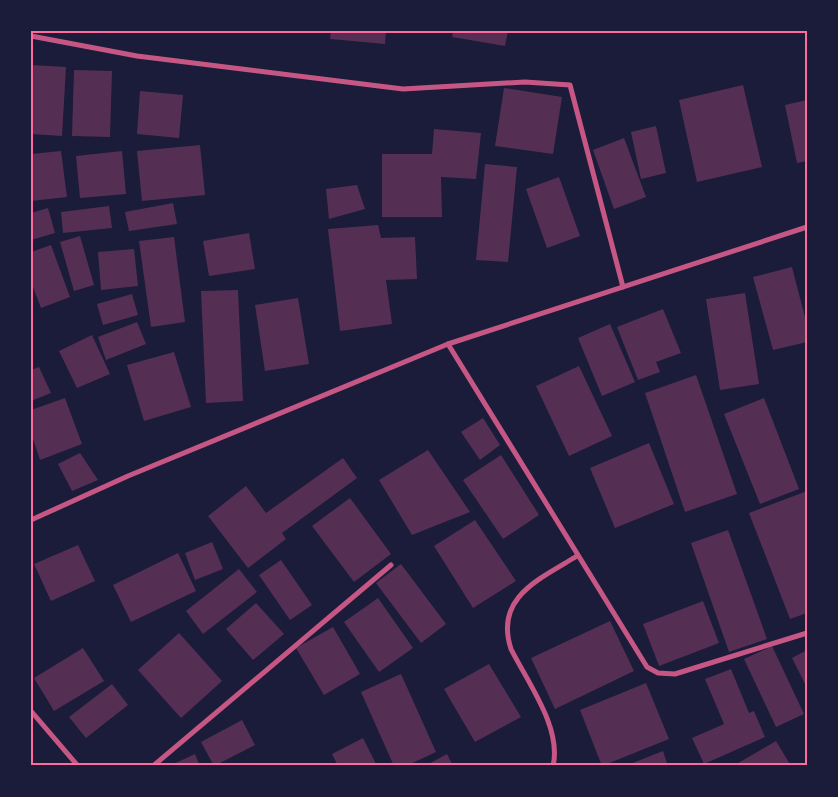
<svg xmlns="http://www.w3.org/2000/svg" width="838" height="797" viewBox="0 0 838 797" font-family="'DM Sans',sans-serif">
  <rect width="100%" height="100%" fill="#1b1b3a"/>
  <g fill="#542f53">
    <path d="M331,31h55l-1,13 -55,-5z"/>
    <path d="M453,31h55l-3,15 -53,-9z"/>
    <path d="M31,65l35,2 -4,69 -31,-2z"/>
    <path d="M74,70l38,1 -2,66 -38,-1z"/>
    <path d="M743,85l19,82 -65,15 -18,-82z"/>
    <path d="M504,88l58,9 -9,57 -58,-8z"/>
    <path d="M140,91l43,4 -4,43 -42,-4z"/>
    <path d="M807,100v61l-10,2 -12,-58z"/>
    <path d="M656,126l10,47 -25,6 -10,-47z"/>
    <path d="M434,129l47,4 -5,46 -35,-2 1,40h-60v-63h50z"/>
    <path d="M624,138l22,59 -32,12 -21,-59z"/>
    <path d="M200,145l5,50 -63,6 -5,-50z"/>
    <path d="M61,151l6,46 -36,4v-47z"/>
    <path d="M122,151l4,43 -46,4 -4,-42z"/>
    <path d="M485,164l32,3 -9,95 -32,-2z"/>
    <path d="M559,177l21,59 -33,12 -21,-59z"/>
    <path d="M357,185l8,24 -36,10 -3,-30z"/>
    <path d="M173,203l4,21 -48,7 -4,-19z"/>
    <path d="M109,206l3,22 -49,5 -2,-21z"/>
    <path d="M48,208l7,25 -24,7v-27z"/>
    <path d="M378,225l3,13 34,-1 2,42 -31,1 6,44 -52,7 -12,-102z"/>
    <path d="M249,233l6,36 -46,7 -6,-35z"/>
    <path d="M80,236l14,49 -20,6 -14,-49z"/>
    <path d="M174,237l11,85 -34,5 -12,-86z"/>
    <path d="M51,245l19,52 -29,11 -10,-26v-30z"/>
    <path d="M134,249l4,37 -37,4 -3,-38z"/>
    <path d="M792,267l15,58v17l-34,8 -20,-73z"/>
    <path d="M238,290l5,111 -37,2 -5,-112z"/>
    <path d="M745,293l14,91 -39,6 -14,-91z"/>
    <path d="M132,294l6,21 -35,10 -6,-21z"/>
    <path d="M298,298l11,66 -44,7 -10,-66z"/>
    <path d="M663,309l18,44 -25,9 4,10 -22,8 -21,-53z"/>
    <path d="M137,322l9,22 -40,16 -8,-23z"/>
    <path d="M610,324l25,58 -33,14 -24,-58z"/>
    <path d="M92,335l18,39 -33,14 -18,-37z"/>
    <path d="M174,352l17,55 -47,14 -17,-56z"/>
    <path d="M579,366l33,70 -43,20 -33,-70z"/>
    <path d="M39,367l12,26 -20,8v-31z"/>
    <path d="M696,375l41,119 -52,18 -40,-119z"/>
    <path d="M65,398l17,46 -42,16 -9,-27v-23z"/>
    <path d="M764,398l35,91 -39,15 -36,-90z"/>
    <path d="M483,418l17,27 -20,15 -19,-28z"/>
    <path d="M649,443l25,61 -59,24 -25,-60z"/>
    <path d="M428,450l42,62 -58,23 -33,-55z"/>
    <path d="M80,453l18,27 -26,11 -14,-27z"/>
    <path d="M501,455l38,60 -36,24 -40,-59z"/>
    <path d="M343,458l14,20 -75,55 4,6 -38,29 -40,-52 38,-30 20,27z"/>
    <path d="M807,491v122l-17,6 -41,-106z"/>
    <path d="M350,498l41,56 -37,28 -42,-56z"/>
    <path d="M475,520l41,61 -43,27 -39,-62z"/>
    <path d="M728,530l39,109 -38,13 -38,-109z"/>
    <path d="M212,542l11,27 -28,11 -10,-27z"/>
    <path d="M78,545l17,36 -44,20 -17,-37z"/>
    <path d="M178,553l18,38 -65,31 -18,-37z"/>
    <path d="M281,560l31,45 -22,15 -31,-45z"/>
    <path d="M401,564l45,60 -25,19 -45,-60z"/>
    <path d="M239,569l18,23 -54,42 -17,-23z"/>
    <path d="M378,598l35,50 -34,24 -35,-50z"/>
    <path d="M703,601l16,42 -60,23 -16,-42z"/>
    <path d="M256,603l28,31 -31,26 -27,-31z"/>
    <path d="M610,621l24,50 -79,38 -24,-51z"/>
    <path d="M333,627l27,47 -36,21 -28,-47z"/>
    <path d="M179,633l43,48 -41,37 -43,-48z"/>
    <path d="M772,646l32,68 -28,13 -32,-68z"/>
    <path d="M83,648l21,33 -50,30 -20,-33z"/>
    <path d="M807,650v38l-15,-30z"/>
    <path d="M489,664l32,53 -46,25 -31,-53z"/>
    <path d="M731,669l18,44 5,-2 11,26 -61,27 -12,-26 32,-14 -19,-45z"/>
    <path d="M401,674l35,78 -30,14h-12l-33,-74z"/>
    <path d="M646,683l23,56 -67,27 -22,-56z"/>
    <path d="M112,684l16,21 -42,33 -17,-21z"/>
    <path d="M242,720l13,25 -41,21 -13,-24z"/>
    <path d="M363,738l14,28h-39l-6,-12z"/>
    <path d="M776,741l15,25h-58z"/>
    <path d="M663,751l5,15h-43z"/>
    <path d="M195,754l5,12h-31z"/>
    <path d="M447,754l6,12h-28z"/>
  </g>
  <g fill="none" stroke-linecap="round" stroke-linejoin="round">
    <g stroke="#c65784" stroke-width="5">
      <path d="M31,36l106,20 266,33 122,-7 45,3 53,202"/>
      <path d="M448,344l199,323 11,6 17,1 132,-41"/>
      <path d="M31,520l97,-44 320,-132 359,-117"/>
      <path d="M31,711l47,55"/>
      <path d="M153,766l238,-201"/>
      <path d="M553,766c9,-38 -25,-83 -42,-117 -17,-52 29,-70 66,-93"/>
    </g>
  </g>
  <rect width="838" height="797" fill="none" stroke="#1b1b3a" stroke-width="65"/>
  <rect x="32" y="32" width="774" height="732" fill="none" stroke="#ff6b9d" stroke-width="2"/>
</svg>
